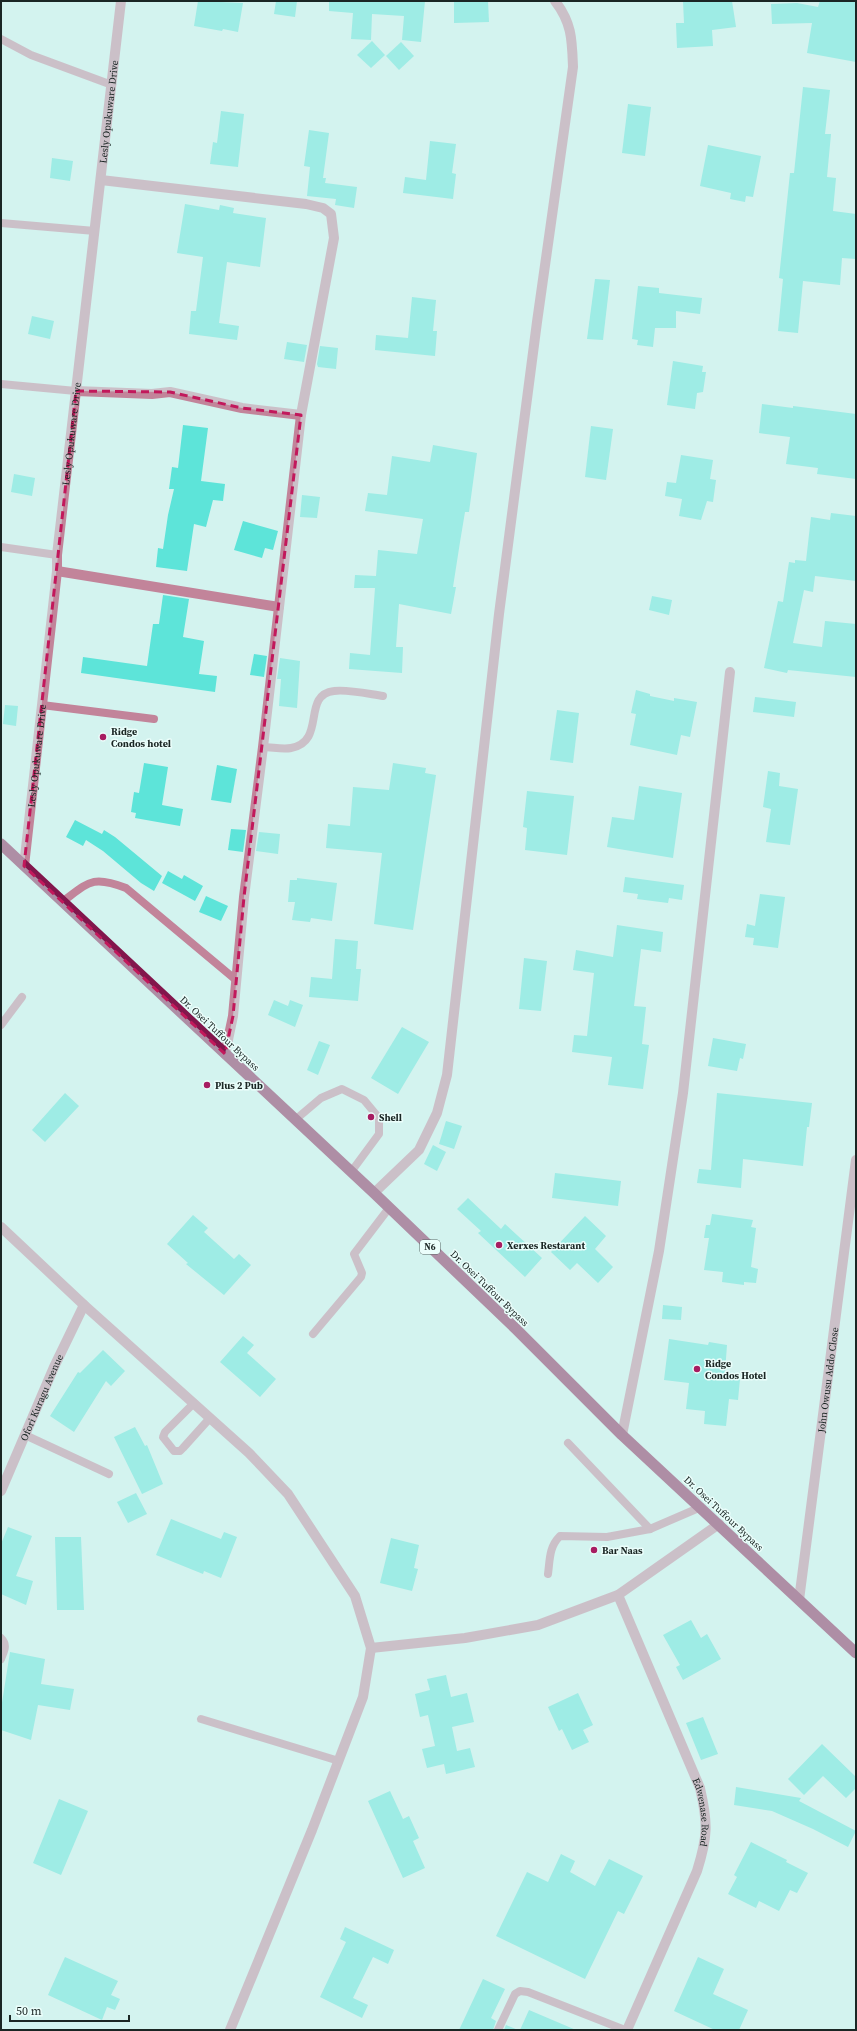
<svg xmlns="http://www.w3.org/2000/svg" width="857" height="2031" viewBox="0 0 857 2031" font-family="'Source Serif 4',serif">
  <rect width="100%" height="100%" fill="#d3f3ef"/>
  <g fill="#5de4d9">
    <path d="M198,1l45,2 -5,29 -15,-3 -1,2 -28,-5z"/>
    <path d="M276,1h21l-2,16 -21,-3z"/>
    <path d="M329,1h96l-4,41 -19,-2 2,-24 -32,-2 -1,26 -20,-1 2,-26 -24,-2z"/>
    <path d="M454,1h34l1,21 -35,1z"/>
    <path d="M683,1h49l4,26 -24,3 1,16 -36,2 -1,-25h8z"/>
    <path d="M820,1h36v61l-49,-9 5,-30 -40,1 -1,-20 26,-1 21,4z"/>
    <path d="M372,41l13,14 -14,13 -14,-13z"/>
    <path d="M401,42l13,14 -15,14 -13,-14z"/>
    <path d="M803,87l27,3 -5,44h6l-4,43 9,1 -3,33 23,3v45l-14,-1 -2,27 -37,-4 -5,52 -20,-2 5,-52 -4,-1 11,-105h4z"/>
    <path d="M628,104l23,3 -6,49 -23,-3z"/>
    <path d="M221,111l23,3 -6,53 -28,-3 3,-22 4,1z"/>
    <path d="M309,130l20,3 -6,45h3l-1,5 32,4 -3,21 -19,-3 1,-6 -29,-3 3,-29 -6,-1z"/>
    <path d="M430,141l26,3 -4,29 4,1 -3,25 -50,-6 2,-16 21,3z"/>
    <path d="M708,145l53,11 -8,41 -7,-1 -1,6 -15,-3 1,-6 -31,-7z"/>
    <path d="M52,158l21,3 -3,20 -20,-3z"/>
    <path d="M185,204l34,6 1,-5 14,3 -1,5 33,5 -6,49 -33,-5 -8,61 20,3 -2,14 -48,-6 2,-23h5l7,-54 -26,-4z"/>
    <path d="M595,279l15,1 -7,60 -16,-1z"/>
    <path d="M638,286l21,2v5l43,5 -2,16 -24,-3v17h-21l-2,19 -16,-2 1,-5 -6,-1z"/>
    <path d="M412,297l24,3 -3,31h4l-2,25 -60,-6 1,-15 32,3z"/>
    <path d="M32,316l22,5 -4,18 -22,-5z"/>
    <path d="M287,342l20,3 -3,17 -20,-3z"/>
    <path d="M320,346l18,2 -2,21 -18,-2 -1,-3z"/>
    <path d="M673,361l30,5 -1,6h4l-3,20 -6,1 -2,16 -28,-4z"/>
    <path d="M762,404l31,4v-2l63,8v65l-39,-5 1,-6 -32,-4 4,-27 -31,-4z"/>
    <path d="M183,425l25,3 -7,53 24,3 -2,17 -10,-1 -7,27 -12,-3 -7,47 -31,-4 2,-19 5,1 5,-34 6,-26h-5l3,-22 6,1z"/>
    <path d="M591,426l22,3 -7,51 -21,-3z"/>
    <path d="M433,445l44,8 -8,59h-4l-5,30 -7,45h3l-5,27 -52,-10 -3,43h7l-1,26 -53,-4 1,-16 20,2 5,-67h-21l1,-13 21,1 2,-26 39,4 6,-35 -58,-8 3,-18 19,2 5,-39 38,6z"/>
    <path d="M681,455l32,5 -3,19 6,1 -3,22 -6,-1 -6,19 -22,-4 3,-17 -17,-3 2,-14 9,1z"/>
    <path d="M14,474l21,4 -3,18 -21,-4z"/>
    <path d="M302,495l18,2 -3,21 -17,-1z"/>
    <path d="M831,513l25,3v65l-41,-5 -2,16 -9,-2 -11,53 29,4 3,-26 31,3v53l-68,-7 -1,3 -23,-5 14,-67 5,1 6,-40 6,1v-3l11,1 5,-44 19,3z"/>
    <path d="M243,521l35,10 -5,19 -8,-2 -3,10 -28,-8z"/>
    <path d="M163,595l26,4 -6,38 21,4 -5,33 18,2 -2,16 -134,-19 2,-16 64,9 6,-42h6z"/>
    <path d="M652,596l20,4 -3,15 -20,-5z"/>
    <path d="M254,654l13,2 -3,21 -14,-2z"/>
    <path d="M280,658l20,3 -3,47 -18,-2 2,-27h-4z"/>
    <path d="M636,690l14,4v2l24,5v-3l23,4 -7,35 -9,-2 -4,20 -47,-10 6,-31 -5,-1z"/>
    <path d="M755,697l41,5 -2,15 -41,-5z"/>
    <path d="M5,705l13,1 -2,20 -13,-2z"/>
    <path d="M557,710l22,3 -6,50 -23,-3z"/>
    <path d="M144,763l24,4 -6,38 21,4 -3,17 -45,-8 1,-5 -5,-1 3,-20 5,1z"/>
    <path d="M393,763l33,5 -1,5 11,2 -23,155 -39,-6 8,-71 -56,-5 2,-24 22,2 3,-39 36,3z"/>
    <path d="M217,765l20,4 -6,34 -20,-3z"/>
    <path d="M768,771l12,2 -1,13 19,3 -8,56 -24,-3 5,-33 -8,-2z"/>
    <path d="M639,786l43,7 -9,65 -66,-11 5,-30 22,3z"/>
    <path d="M527,791l47,5 -7,59 -42,-5 2,-22 -4,-1z"/>
    <path d="M75,820l27,14 2,-4 11,7 47,39 -8,15 -13,-8 -38,-32 -17,-11 -3,6 -17,-9z"/>
    <path d="M231,829l15,1 -3,22 -15,-2z"/>
    <path d="M259,832l21,2 -2,20 -22,-3z"/>
    <path d="M168,871l14,8 2,-4 19,11 -8,15 -33,-18z"/>
    <path d="M625,877l59,8 -2,15 -13,-2 -1,5 -31,-4 1,-5 -15,-2z"/>
    <path d="M297,878l40,5 -5,38 -21,-3 -1,4 -18,-2 3,-18h-7l2,-22h7z"/>
    <path d="M760,894l25,3 -7,51 -25,-3 1,-7 -9,-1 2,-13 8,2z"/>
    <path d="M206,896l22,10 -7,15 -22,-9z"/>
    <path d="M617,925l46,7 -2,20 -20,-3 -7,57 12,1 -4,37 7,1 -6,44 -35,-4 4,-28 -40,-5 2,-17 13,1 7,-63 -21,-3 3,-20 37,7z"/>
    <path d="M335,939l23,2 -2,28h5l-3,32 -49,-4 2,-20 21,2z"/>
    <path d="M524,958l23,3 -6,50 -22,-2z"/>
    <path d="M274,1000l14,6 2,-6 13,5 -8,22 -27,-12z"/>
    <path d="M402,1027l27,15 -31,52 -27,-16z"/>
    <path d="M713,1038l33,6 -3,15 -3,-1 -3,13 -29,-5z"/>
    <path d="M319,1041l11,4 -12,30 -11,-5z"/>
    <path d="M65,1093l14,13 -34,36 -13,-12z"/>
    <path d="M717,1093l95,10 -3,24h-2l-4,39 -60,-7 -2,29 -44,-5 2,-14 12,1z"/>
    <path d="M446,1121l16,5 -8,23 -15,-5z"/>
    <path d="M433,1145l13,7 -9,19 -13,-7z"/>
    <path d="M555,1173l66,8 -3,25 -66,-8z"/>
    <path d="M468,1198l33,31 4,-5 37,34 -17,19 -47,-44 3,-2 -24,-22z"/>
    <path d="M712,1214l41,6 -2,7 5,1 -5,39 7,2 -2,14 -12,-1v3l-22,-3 1,-10 -19,-2 5,-32h-5l2,-13h4z"/>
    <path d="M193,1215l15,13 -4,4 30,27 5,-5 12,11 -27,30 -38,-31 2,-1 -21,-19z"/>
    <path d="M585,1216l21,20 -11,13 18,18 -15,16 -21,-20 -7,7 -19,-18z"/>
    <path d="M663,1305l19,2 -1,13 -19,-1z"/>
    <path d="M243,1336l11,9 -7,8 29,26 -16,18 -40,-35z"/>
    <path d="M669,1339l39,6 1,-3 18,3 -2,27 7,1 -1,5 9,1 -2,21 -9,-1 -3,27 -22,-2 1,-13 -19,-2 3,-26 -25,-3z"/>
    <path d="M103,1350l22,21 -14,15 -5,-5 -32,51 -24,-16 28,-44 2,1z"/>
    <path d="M135,1427l10,19 2,-1 16,39 -21,10 -28,-57z"/>
    <path d="M136,1493l11,21 -19,9 -11,-21z"/>
    <path d="M171,1519l50,20 3,-7 13,5 -16,41 -17,-7 -1,3 -47,-19z"/>
    <path d="M8,1527l24,9 -16,40 17,5 -7,24 -25,-11v-50z"/>
    <path d="M55,1537h26l3,73h-27z"/>
    <path d="M391,1538l28,7 -5,23 4,1 -6,22 -32,-8z"/>
    <path d="M691,1620l10,18 6,-4 14,25 -38,21 -7,-13 4,-2 -17,-30z"/>
    <path d="M10,1652l35,7 -4,25 33,5 -4,21 -32,-5 -7,35 -30,-10v-21z"/>
    <path d="M446,1675l5,22 16,-4 7,29 -22,5 5,24 13,-3 5,19 -29,7 -2,-10 -17,4 -5,-19 13,-3 -7,-31 -8,2 -5,-23 15,-4 -3,-11z"/>
    <path d="M578,1693l15,32 -10,5 6,12 -17,8 -10,-21 -3,2 -11,-24z"/>
    <path d="M703,1717l15,37 -17,6 -15,-37z"/>
    <path d="M822,1744l34,33v11l-10,10 -23,-22 -19,19 -16,-16z"/>
    <path d="M736,1787l65,11 -2,3 57,30 -8,16 -35,-18 -41,-18 -38,-6z"/>
    <path d="M390,1791l13,28 6,-3 10,22 -6,3 12,27 -22,10 -35,-77z"/>
    <path d="M59,1799l29,12 -27,64 -28,-12z"/>
    <path d="M751,1842l36,18 -1,2 22,11 -11,20 -7,-3 -11,21 -20,-10 -3,7 -28,-14 9,-17 -3,-2z"/>
    <path d="M561,1854l14,7 -5,11 25,14 14,-27 34,17 -19,38 -6,-3 -33,68 -89,-43 31,-64 21,10z"/>
    <path d="M345,1927l49,23 -6,14 -15,-7 -20,41 15,7 -6,13 -42,-21 26,-55 -6,-3z"/>
    <path d="M65,1957l53,24 -7,14 9,4 -5,11 -8,-3 -5,13 -54,-25z"/>
    <path d="M698,1957l26,12 -11,25 35,16 -9,20h-24l-41,-19z"/>
    <path d="M483,1979l22,10 -14,29 5,3 -3,9h-34z"/>
    <path d="M529,2010l47,20h-56z"/>
    <path d="M506,2025l12,5h-14z"/>
  </g>
  <g fill="none" stroke-linecap="round" stroke-linejoin="round">
    <g stroke="#c2849a" stroke-width="8">
      <path d="M1,39l30,16 81,30"/>
      <path d="M1,223l94,8"/>
      <path d="M1,384l75,7"/>
      <path d="M1,547l56,8"/>
      <path d="M42,705l112,14"/>
      <path d="M263,747c9,0 20,3 28,1 36,-7 10,-53 43,-57 13,-2 35,3 49,5"/>
      <path d="M62,902c27,-20 30,-27 64,-14l110,92"/>
      <path d="M1,1025l21,-28"/>
      <path d="M295,1120l26,-22 21,-9 22,11 15,18v16l-28,38"/>
      <path d="M313,1334l48,-57 1,-4 -8,-19 35,-46"/>
      <path d="M194,1403l-29,29 -2,5 11,14h6l3,-3 27,-30"/>
      <path d="M25,1435l84,39"/>
      <path d="M568,1443l82,86"/>
      <path d="M548,1574c2,-15 1,-27 12,-38l47,1 43,-8 51,-22"/>
      <path d="M1,1638c7,7 3,13 0,21"/>
      <path d="M201,1719l138,42"/>
      <path d="M498,2030l17,-36 5,-3 8,1 97,38"/>
    </g>
    <g stroke="#c2849a" stroke-width="10">
      <path d="M101,180l205,24 17,4 8,6 3,24 -33,177 -38,332 -19,150 -11,119 -8,38"/>
      <path d="M76,391l76,3 18,-2 72,16 59,7"/>
      <path d="M57,571l222,36"/>
      <path id="s1" d="M24,866l33,-295v-16l64,-554"/>
      <path d="M374,1193l45,-43 18,-37 10,-38 52,-461 38,-292 36,-255c-1,-27 -1,-44 -18,-66"/>
      <path d="M1,1227l83,78 165,148 39,41 67,102 16,52 -8,49 -51,133 -82,200"/>
      <path d="M622,1435l37,-184 24,-158 47,-421"/>
      <path id="s2" d="M1,1491l53,-124 30,-62"/>
      <path id="s3" d="M618,1595l82,193c8,35 8,48 -3,83l-70,159"/>
      <path id="s4" d="M799,1600l57,-440"/>
      <path d="M371,1648l94,-10 73,-13 80,-30 101,-71"/>
    </g>
    <path stroke="#82164c" stroke-width="11" d="M1,844l373,349 142,136 106,106 234,218"/>
  </g>
  <path d="M0 0H857V2031H0ZM76,391l94,1 72,16 59,7 -57,482 -11,119 -8,38 -201,-188z" fill="#d3f3ef" fill-opacity=".55" fill-rule="evenodd"/>
  <path fill="none" stroke="#c2185b" stroke-width="3" stroke-dasharray="8 5" stroke-linejoin="round" d="M76,391l94,1 72,16 59,7 -57,482 -11,119 -8,38 -201,-188z"/>
  <g fill="#a71c61" stroke="#ebfefb" stroke-width="1.5">
    <circle cx="103" cy="737" r="4"/>
    <circle cx="207" cy="1085" r="4"/>
    <circle cx="371" cy="1117" r="4"/>
    <circle cx="499" cy="1245" r="4"/>
    <circle cx="697" cy="1369" r="4"/>
    <circle cx="594" cy="1550" r="4"/>
  </g>
  <g text-anchor="middle" stroke-width="3" stroke-linejoin="round" paint-order="stroke">
    <rect fill="#ebfefb" stroke="#596764" stroke-width="1" x="420" y="1240" width="20" height="14" rx="3"/>
    <g font-size="9" font-weight="bold" fill="#1a2624">
      <text x="430" y="1250">N6</text>
    </g>
    <g font-size="10" fill="#1a2624" stroke="#ebfefb">
      <text dy="4" stroke="none"><textPath href="#s1" startOffset="759">Lesly Opukuware Drive</textPath></text>
      <text dy="4" stroke="none"><textPath href="#s1" startOffset="435">Lesly Opukuware Drive</textPath></text>
      <text dy="4" stroke="none"><textPath href="#s1" startOffset="111">Lesly Opukuware Drive</textPath></text>
      <text transform="translate(220 1033) rotate(43)" y="4">Dr. Osei Tuffour Bypass</text>
      <text transform="translate(490 1288) rotate(44)" y="4">Dr. Osei Tuffour Bypass</text>
      <text dy="4" stroke="none"><textPath href="#s4" startOffset="222">John Owusu Addo Close</textPath></text>
      <text dy="4" stroke="none"><textPath href="#s2" startOffset="102">Ofori Kuragu Avenue</textPath></text>
      <text transform="translate(724 1513) rotate(43)" y="4">Dr. Osei Tuffour Bypass</text>
      <text dy="4" stroke="none"><textPath href="#s3" startOffset="234">Edwenase Road</textPath></text>
    </g>
    <g font-size="10" font-weight="bold" fill="#1a2624" stroke="#ebfefb" text-anchor="start">
      <text x="111" y="735">Ridge<tspan x="111" dy="12">Condos hotel</tspan></text>
      <text x="215" y="1089">Plus 2 Pub</text>
      <text x="379" y="1121">Shell</text>
      <text x="507" y="1249">Xerxes Restarant</text>
      <text x="705" y="1367">Ridge<tspan x="705" dy="12">Condos Hotel</tspan></text>
      <text x="602" y="1554">Bar Naas</text>
    </g>
  </g>
  <rect width="857" height="2031" fill="none" stroke="#1a2624" stroke-width="4"/>
  <path d="M10 2015v6h119v-6" fill="none" stroke="#1a2624" stroke-width="2"/>
  <text x="16" y="2015" font-size="12" fill="#1a2624" stroke="#ebfefb" stroke-width="3" paint-order="stroke">50 m</text>
</svg>
